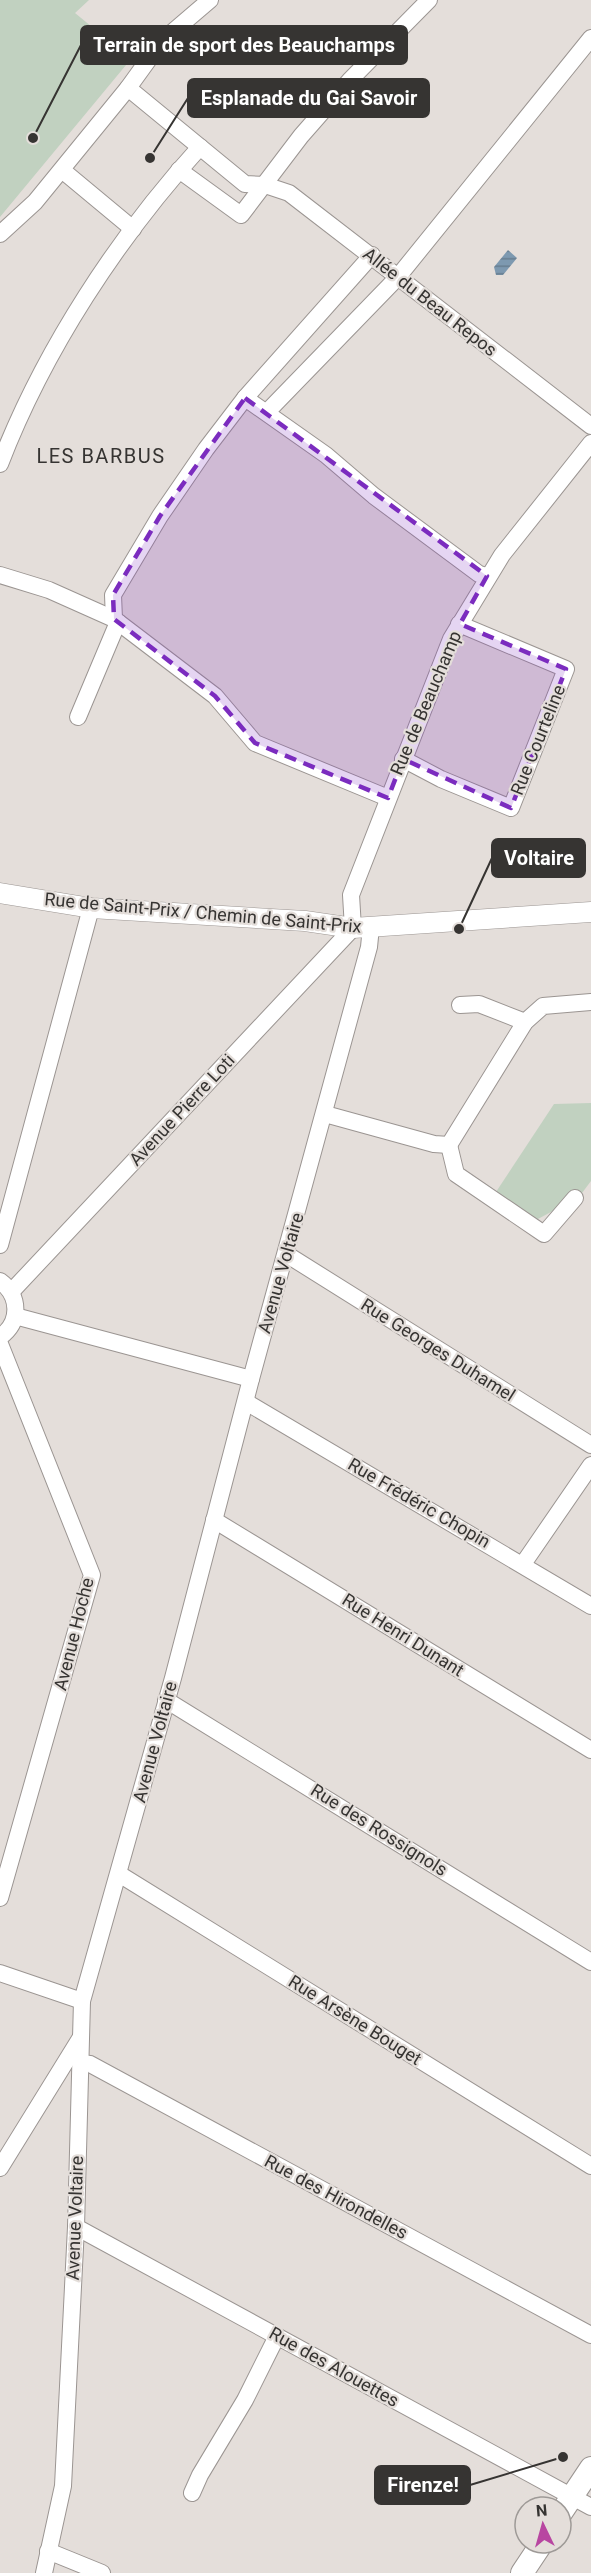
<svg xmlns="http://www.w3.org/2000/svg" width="591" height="2573" viewBox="0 0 591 2573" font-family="Roboto,sans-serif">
  <defs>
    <pattern id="water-rules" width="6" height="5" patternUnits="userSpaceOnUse" patternTransform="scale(1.5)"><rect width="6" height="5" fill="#7d99b0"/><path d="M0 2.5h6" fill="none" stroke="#677e90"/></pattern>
  </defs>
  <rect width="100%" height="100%" fill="#e4deda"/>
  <g fill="#c1d1c0">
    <path d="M0,0h89l-14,13 56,46 -131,158z"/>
    <path d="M591,1103v78l-12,16 -43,23 -44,-22 62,-94z"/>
  </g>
  <path fill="url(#water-rules)" d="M508,250l9,8 -14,17h-7l-2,-8z"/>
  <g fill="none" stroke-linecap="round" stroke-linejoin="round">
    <defs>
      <g id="minor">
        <path d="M128,88l117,96 20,1 24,8 302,233"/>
        <path d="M62,170l71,59"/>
        <path d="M179,170l62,45 60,-79 50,-57 78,-79"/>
        <path d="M0,234l35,-32 93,-114 34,-47 48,-41"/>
        <path d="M245,398l81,57 48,41 105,78 8,2"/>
        <path d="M267,412l130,-134 194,-240"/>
        <path d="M0,464c44,-114 118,-227 200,-317"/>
        <path d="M0,575l49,15 65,29 101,77 40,47 133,55"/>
        <path d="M114,619l-1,-24 47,-79 46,-67 39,-51 127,-143"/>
        <path d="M78,717l40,-95"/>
        <path d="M403,759l38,20 70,29 55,-139 -107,-45"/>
        <path d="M460,1005l19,-1 46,18"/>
        <path d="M325,1114l109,30 15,1 76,-123 18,-16 48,-4"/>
        <path d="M449,1145l7,29 88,60 31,-36"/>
        <path d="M0,1245l91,-337"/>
        <path d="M286,1254l305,191"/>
        <path d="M0,1281c20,15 21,41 0,56"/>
        <path d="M11,1292l342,-364 -2,-33 100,-256 51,-84 89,-112"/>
        <path d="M15,1316l236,63"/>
        <path d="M0,1344l92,231 -92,323"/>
        <path d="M246,1402l345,204"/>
        <path d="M214,1520l377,230"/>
        <path d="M523,1564l68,-99"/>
        <path d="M166,1700l425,262"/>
        <path d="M119,1874l472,292"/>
        <path d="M0,1973l82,28"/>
        <path d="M81,2063l9,1 501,271"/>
        <path d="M0,2168l81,-131"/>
        <path d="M76,2227l515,280"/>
        <path d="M192,2493l8,-18 45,-75 32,-64"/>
        <path d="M48,2551l54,22"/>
        <path d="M44,2573l19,-87 13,-259 6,-226 91,-323 78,-299 118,-432 2,-20"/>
      </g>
      <path id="tertiary" d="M0,893l91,15 214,13 48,7 238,-16"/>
      <g id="secondary">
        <path d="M561,2513l30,-45"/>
        <path d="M522,2573l20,-30"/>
      </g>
    </defs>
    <use href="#minor" stroke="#9b9592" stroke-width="18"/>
    <use href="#tertiary" stroke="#9b9592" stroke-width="21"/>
    <use href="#secondary" stroke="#9b9592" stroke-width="24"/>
    <use href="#minor" stroke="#fff" stroke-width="16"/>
    <use href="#tertiary" stroke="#fff" stroke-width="20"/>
    <use href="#secondary" stroke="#fff" stroke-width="22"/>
  </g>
  <path fill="#7b2cbf" fill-opacity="0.2" stroke="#7b2cbf" stroke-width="4.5" stroke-dasharray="12 8" stroke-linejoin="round" d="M245,398l242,178 -27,48 106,45 -55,139 -108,-49 -15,39 -133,-55 -40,-47 -101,-77 -1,-24 47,-79z"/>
  <g text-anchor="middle" stroke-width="4.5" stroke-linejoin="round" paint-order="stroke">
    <g font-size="18" fill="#363432" stroke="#e4deda">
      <text transform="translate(430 302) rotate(38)" y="6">Allée du Beau Repos</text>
      <text transform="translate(426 703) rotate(-67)" y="6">Rue de Beauchamp</text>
      <text transform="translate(538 740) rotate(-68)" y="6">Rue Courteline</text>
      <text transform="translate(203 913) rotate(5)" y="6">Rue de Saint-Prix / Chemin de Saint-Prix</text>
      <text transform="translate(182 1110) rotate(-47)" y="6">Avenue Pierre Loti</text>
      <text transform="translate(281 1273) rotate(-74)" y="6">Avenue Voltaire</text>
      <text transform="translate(438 1350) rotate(32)" y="6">Rue Georges Duhamel</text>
      <text transform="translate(419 1503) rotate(30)" y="6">Rue Frédéric Chopin</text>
      <text transform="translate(74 1634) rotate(-76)" y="6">Avenue Hoche</text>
      <text transform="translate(403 1635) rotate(32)" y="6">Rue Henri Dunant</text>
      <text transform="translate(155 1742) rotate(-75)" y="6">Avenue Voltaire</text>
      <text transform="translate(379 1830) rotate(32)" y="6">Rue des Rossignols</text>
      <text transform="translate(355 2020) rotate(32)" y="6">Rue Arsène Bouget</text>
      <text transform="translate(336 2197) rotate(28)" y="6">Rue des Hirondelles</text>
      <text transform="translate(75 2218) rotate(-88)" y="6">Avenue Voltaire</text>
      <text transform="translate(334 2367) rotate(29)" y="6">Rue des Alouettes</text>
    </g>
    <g font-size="20" letter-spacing="1.5" fill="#363432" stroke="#e4deda">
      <text x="101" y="463">LES BARBUS</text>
    </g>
  </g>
  <path fill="none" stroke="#363432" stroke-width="2" d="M33 138L81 45M150 158L188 98M459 929L492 858M563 2457L470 2485"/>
  <g fill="#363432" stroke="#e4deda" stroke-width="2">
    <circle cx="33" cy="138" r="6"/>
    <circle cx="150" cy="158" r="6"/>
    <circle cx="459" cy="929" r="6"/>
    <circle cx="563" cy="2457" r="6"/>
  </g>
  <g fill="#363432" stroke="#363432" stroke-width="2">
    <rect x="81" y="26" width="326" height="38" rx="6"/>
    <rect x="188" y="79" width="241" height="38" rx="6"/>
    <rect x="492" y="839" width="93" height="38" rx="6"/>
    <rect x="375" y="2466" width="95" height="38" rx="6"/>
  </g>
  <g font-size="20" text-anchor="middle" font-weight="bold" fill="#fff">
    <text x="244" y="52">Terrain de sport des Beauchamps</text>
    <text x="309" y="105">Esplanade du Gai Savoir</text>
    <text x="539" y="865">Voltaire</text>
    <text x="423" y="2492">Firenze!</text>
  </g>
  <g transform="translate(543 2525) rotate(355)"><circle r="28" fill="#e4deda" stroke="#9e9a97" stroke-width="1.5"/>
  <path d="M0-4.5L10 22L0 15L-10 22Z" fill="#b846a1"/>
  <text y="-9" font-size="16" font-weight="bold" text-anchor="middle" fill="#363432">N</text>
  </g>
</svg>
